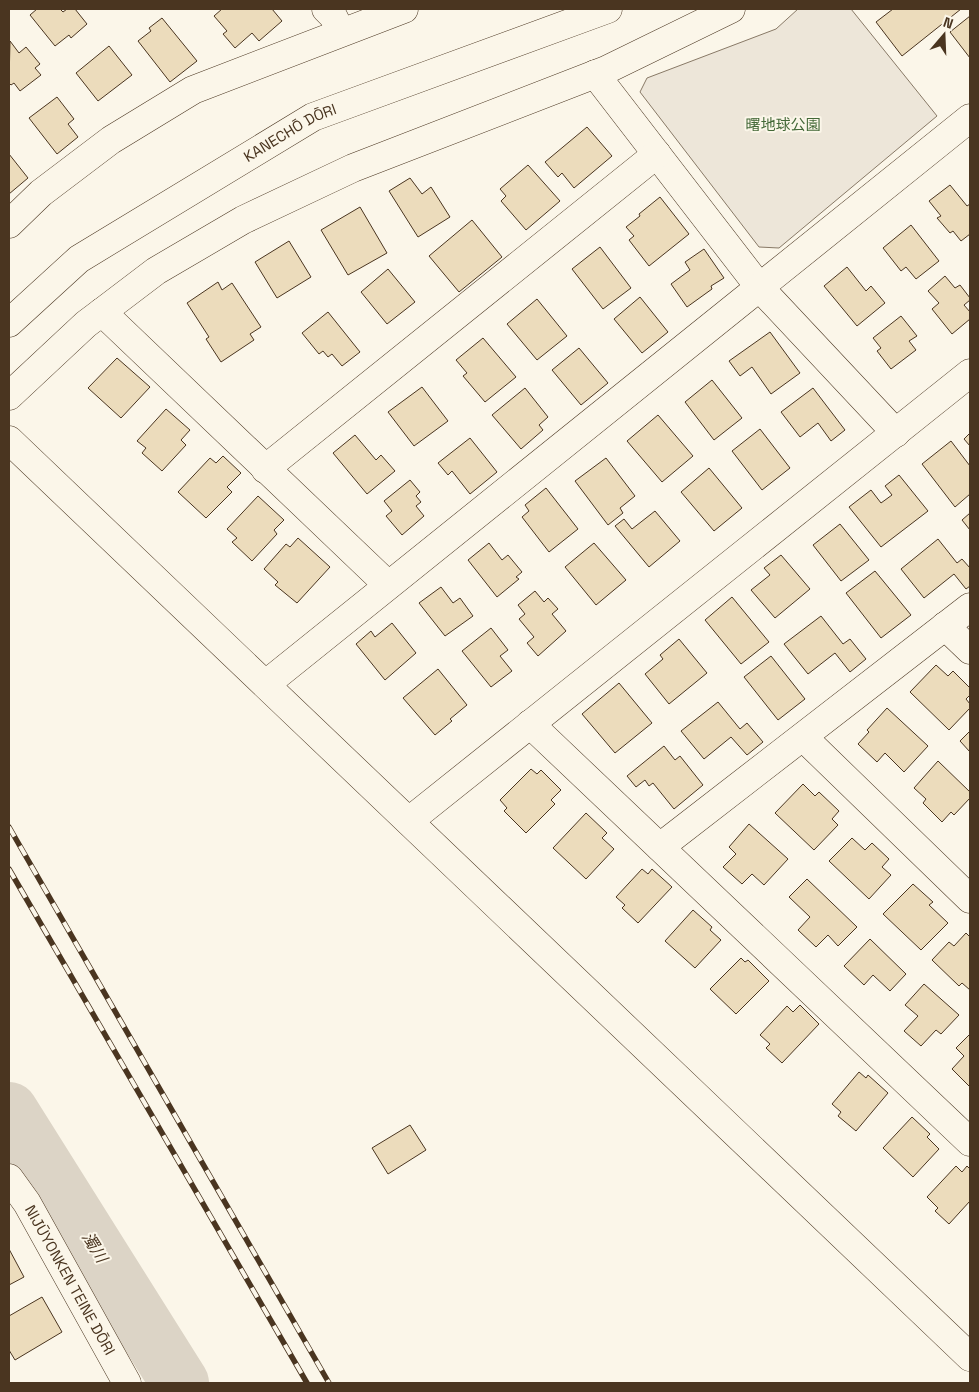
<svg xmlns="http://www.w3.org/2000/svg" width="979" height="1392" viewBox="0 0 979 1392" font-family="'Space Grotesk','Noto Sans JP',sans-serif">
  <rect width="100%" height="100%" fill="#fbf6e9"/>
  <path fill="#ede6d9" stroke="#887966" d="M798,9h53l86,107 -158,132 -20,-1 -119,-155 7,-14 129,-49z"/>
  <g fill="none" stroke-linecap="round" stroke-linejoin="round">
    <path stroke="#dcd4c6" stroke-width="58" d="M9,1111l171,272"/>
  </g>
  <g fill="#ecdcbc" stroke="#4a3520">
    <path d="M37,9h23l3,3 4,-3h8l12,15 -16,14 -2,-3 -14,11 -25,-31z"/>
    <path d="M222,9h50l10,12 -23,20 -7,-8 -17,15 -12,-14 4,-3 -13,-15z"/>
    <path d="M893,9h68l-59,47 -26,-34z"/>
    <path d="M970,16v42l-20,-26z"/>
    <path d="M162,18l35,43 -27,21 -32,-41 13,-10 -2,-3z"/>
    <path d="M10,41l9,12 7,-6 14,17 -5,4 6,7 -21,16 -6,-8 -3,2 -2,-2z"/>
    <path d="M109,46l23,29 -34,26 -22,-28z"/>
    <path d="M57,97l17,22 -6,5 10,13 -21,17 -28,-36z"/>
    <path d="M587,127l25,29 -38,32 -12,-15 -4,4 -13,-15z"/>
    <path d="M9,154l19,24 -19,16z"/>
    <path d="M528,165l32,36 -34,29 -25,-29 5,-5 -6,-7z"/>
    <path d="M410,178l12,16 9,-7 19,30 -32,20 -29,-46z"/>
    <path d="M950,185l17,21 3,-2v30l-9,7 -8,-10 -3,2 -13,-15 4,-2 -12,-15z"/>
    <path d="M660,197l29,37 -40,32 -20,-26 5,-4 -8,-9 14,-11 -1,-2z"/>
    <path d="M360,207l27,46 -39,22 -27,-45z"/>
    <path d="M472,220l30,37 -43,35 -30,-36z"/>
    <path d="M911,225l28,36 -23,18 -10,-12 -5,4 -18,-23z"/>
    <path d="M289,241l22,36 -34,21 -22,-36z"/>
    <path d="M600,247l31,41 -28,21 -31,-40z"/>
    <path d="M704,249l20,29 -13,8 1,3 -25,18 -16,-23 19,-14 -5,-8z"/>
    <path d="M847,267l19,24 5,-5 14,17 -28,23 -33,-40z"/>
    <path d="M388,269l27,33 -28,22 -26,-32z"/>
    <path d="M945,276l10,12 5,-3 10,13v2l-6,5 6,7v7l-18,15 -20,-25 7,-6 -11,-12z"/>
    <path d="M218,282l4,8 10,-7 29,44 -11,7 4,6 -33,22 -15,-23 3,-2 -22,-34z"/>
    <path d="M640,297l28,35 -26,21 -28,-34z"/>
    <path d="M537,299l30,37 -30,24 -30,-36z"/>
    <path d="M328,312l32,40 -18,14 -10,-12 -4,3 -5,-6 -4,3 -17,-21z"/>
    <path d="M901,316l16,20 -8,5 7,9 -25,19 -14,-18 4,-3 -8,-10z"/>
    <path d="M770,332l30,41 -29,21 -19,-27 -12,9 -11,-15z"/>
    <path d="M483,338l33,39 -31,25 -22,-26 4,-3 -11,-13z"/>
    <path d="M579,348l29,35 -27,22 -29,-35z"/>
    <path d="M117,358l33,29 -29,31 -33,-30z"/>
    <path d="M712,380l30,38 -28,22 -29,-38z"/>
    <path d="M422,387l26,34 -34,25 -26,-34z"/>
    <path d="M525,388l23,29 -9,8 4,5 -22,19 -29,-34z"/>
    <path d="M813,388l32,42 -14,11 -13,-18 -18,14 -19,-25z"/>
    <path d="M166,409l24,21 -9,10 5,5 -24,26 -20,-18 4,-5 -9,-7z"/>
    <path d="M658,415l35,41 -31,26 -35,-41z"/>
    <path d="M760,429l30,39 -28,22 -30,-39z"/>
    <path d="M970,433v13l-6,-7z"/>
    <path d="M355,435l21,25 5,-5 14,16 -28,23 -34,-41z"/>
    <path d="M470,438l27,34 -27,22 -18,-23 -4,4 -10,-12z"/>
    <path d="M951,441l19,25v28l-15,13 -33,-43z"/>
    <path d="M223,456l18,17 -14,14 5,5 -26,26 -28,-26 32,-34 6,5z"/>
    <path d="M606,458l29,38 -15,12 3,5 -15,12 -33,-44z"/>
    <path d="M709,468l33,40 -28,23 -33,-39z"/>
    <path d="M899,475l29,36 -47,36 -32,-40 22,-17 10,13 11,-8 -7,-9z"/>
    <path d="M410,480l10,12 -4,4 5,6 -5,4 8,10 -22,19 -16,-19 6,-5 -8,-10z"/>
    <path d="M546,488l32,41 -29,23 -27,-35 7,-6 -4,-6z"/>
    <path d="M258,496l26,24 -10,10 3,4 -25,27 -20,-19 5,-4 -10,-9z"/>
    <path d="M655,511l25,30 -31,26 -34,-41 9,-7 8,10z"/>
    <path d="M970,513v17l-8,-10z"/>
    <path d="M840,524l29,36 -28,21 -28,-36z"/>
    <path d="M298,538l32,29 -33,36 -22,-18 3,-3 -14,-13 22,-25 4,3z"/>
    <path d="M938,539l19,24 5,-4 8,9v18l-4,3 -12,-15 -30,24 -23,-29z"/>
    <path d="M489,543l13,17 6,-5 14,17 -6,5 3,2 -22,18 -29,-37z"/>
    <path d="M594,543l32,37 -30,25 -31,-38z"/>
    <path d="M781,555l29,34 -35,29 -24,-28 19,-15 -6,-7z"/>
    <path d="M875,571l36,44 -30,23 -35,-45z"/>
    <path d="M441,587l12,16 7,-5 13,18 -28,20 -26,-33z"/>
    <path d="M535,591l9,11 4,-4 10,11 -6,5 14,17 -28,25 -11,-13 7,-6 -15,-18 6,-5 -7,-9z"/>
    <path d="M732,597l37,45 -28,22 -36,-44z"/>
    <path d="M821,616l22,28 7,-5 16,20 -16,13 -15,-19 -27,21 -24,-30z"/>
    <path d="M392,623l24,30 -31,27 -29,-36 15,-13 4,6z"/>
    <path d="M491,628l17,22 -8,6 12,15 -21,16 -29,-36z"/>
    <path d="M679,639l28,34 -38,31 -24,-30 18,-15 -3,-4z"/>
    <path d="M771,656l34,43 -27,21 -34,-43z"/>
    <path d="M936,665l12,11 5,-5 17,17v7l-4,4 4,5v4l-21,22 -39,-38z"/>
    <path d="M438,669l29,36 -17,14 2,2 -17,14 -32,-37z"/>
    <path d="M619,683l33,40 -37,30 -33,-39z"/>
    <path d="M718,702l22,27 7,-6 16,19 -16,13 -16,-18 -27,22 -23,-28z"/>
    <path d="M887,708l41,38 -24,26 -19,-19 -8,9 -19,-18 11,-12 -2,-2z"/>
    <path d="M970,731v21l-10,-11z"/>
    <path d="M664,746l11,14 5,-4 23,29 -29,24 -21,-26 -4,3 -4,-6 -9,7 -9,-11z"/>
    <path d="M938,761l32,31v6l-16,17 -3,-3 -9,10 -19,-19 3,-4 -12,-11z"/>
    <path d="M531,769l6,5 4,-4 20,20 -10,10 4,4 -29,29 -22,-22 3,-3 -7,-8z"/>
    <path d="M803,784l12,12 4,-4 20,19 -7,8 6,6 -24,25 -39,-37z"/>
    <path d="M586,813l21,20 -5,5 12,11 -28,30 -33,-31z"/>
    <path d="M749,824l39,35 -24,26 -12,-11 -10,10 -19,-17 13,-13 -7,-7z"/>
    <path d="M852,838l13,12 7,-7 17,16 -7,8 9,8 -22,24 -40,-38z"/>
    <path d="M642,869l6,5 4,-5 20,18 -34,36 -16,-15 3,-3 -9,-8z"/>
    <path d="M807,879l50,48 -19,19 -10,-11 -12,12 -18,-17 12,-13 -21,-20z"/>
    <path d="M913,884l20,18 -4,3 19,18 -27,27 -38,-36z"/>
    <path d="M693,910l19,17 -2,3 11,10 -26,28 -30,-27z"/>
    <path d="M966,933l4,4v53l-8,-7 -3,3 -27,-26 17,-18 5,4z"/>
    <path d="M870,939l36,35 -16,17 -17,-16 -9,10 -20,-19z"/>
    <path d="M741,958l4,4 3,-2 21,21 -33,33 -26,-25z"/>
    <path d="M924,984l35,31 -18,19 -5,-4 -15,16 -17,-15 14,-15 -13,-11z"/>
    <path d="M800,1005l19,19 -37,39 -16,-15 4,-4 -10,-9 27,-29 6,6z"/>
    <path d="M970,1034v51l-1,1 -17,-17 12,-13 -8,-8z"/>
    <path d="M859,1072l7,6 2,-3 20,18 -32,38 -18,-15 3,-4 -9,-8z"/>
    <path d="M912,1117l18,17 -3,3 12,12 -26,28 -30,-29z"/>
    <path d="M410,1125l16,25 -38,24 -16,-26z"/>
    <path d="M956,1166l6,6 5,-6 3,3v32l-21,23 -14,-13 3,-3 -11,-11z"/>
    <path d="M9,1249l15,28 -15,8z"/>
    <path d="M42,1297l20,35 -47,28 -6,-10v-34z"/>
  </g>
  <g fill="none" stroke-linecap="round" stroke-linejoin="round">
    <defs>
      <g id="street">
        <path d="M326,9l7,7 8,16"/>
        <path d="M595,74l165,214 136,145"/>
        <path d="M9,224l32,-31 70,-53 82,-50 211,-81"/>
        <path d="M102,312l286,273"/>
        <path d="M9,396l77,-72 16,-12 54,-41 87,-51 110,-52 253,-98 125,-61"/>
        <path d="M9,440l961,917"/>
        <path d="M265,469l392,-315"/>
        <path d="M945,626l25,24"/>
        <path d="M266,684l704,-566"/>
        <path d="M530,724l440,418"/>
        <path d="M803,737l167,162"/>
        <path d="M409,821l561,-448"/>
        <path d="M660,847l310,-240"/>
      </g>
      <g id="secondary">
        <path id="s1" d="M9,323l70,-64 234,-142 295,-108"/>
        <path id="s2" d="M9,1178l18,25 100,180"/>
      </g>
    </defs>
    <use href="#street" stroke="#4a3520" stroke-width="29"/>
    <use href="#secondary" stroke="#4a3520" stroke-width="29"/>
    <use href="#street" stroke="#fbf6e9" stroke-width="28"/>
    <use href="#secondary" stroke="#fbf6e9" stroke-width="28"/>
    <defs>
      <g id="rail">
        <path d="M9,827l320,556"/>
        <path d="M9,869l298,514"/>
      </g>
    </defs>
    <use href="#rail" stroke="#4a3520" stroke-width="5.5"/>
    <use href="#rail" stroke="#fbf6e9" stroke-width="4" stroke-dasharray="11" stroke-linecap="butt"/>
  </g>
  <g text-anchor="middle" stroke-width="4" stroke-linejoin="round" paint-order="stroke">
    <g font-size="15" fill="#436837" stroke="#fbf6e9">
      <text x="783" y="130">曙地球公園</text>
    </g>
    <g font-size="15" fill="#4a3520" stroke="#fbf6e9">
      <text dy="5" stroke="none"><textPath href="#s1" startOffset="341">KANECHŌ DŌRI</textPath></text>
      <text dy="5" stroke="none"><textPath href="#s2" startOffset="119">NIJŪYONKEN TEINE DŌRI</textPath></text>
    </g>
    <g font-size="16" font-style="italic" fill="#4a3520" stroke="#fbf6e9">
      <text transform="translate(95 1247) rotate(58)" y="6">濁川</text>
    </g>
  </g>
  <rect width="979" height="1392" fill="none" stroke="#4a3520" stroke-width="20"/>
  <g transform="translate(944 35) rotate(19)" stroke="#fbf6e9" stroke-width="4" paint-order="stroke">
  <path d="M0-4L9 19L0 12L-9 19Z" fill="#4a3520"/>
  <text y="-8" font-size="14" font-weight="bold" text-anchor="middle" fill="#4a3520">N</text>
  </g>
</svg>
